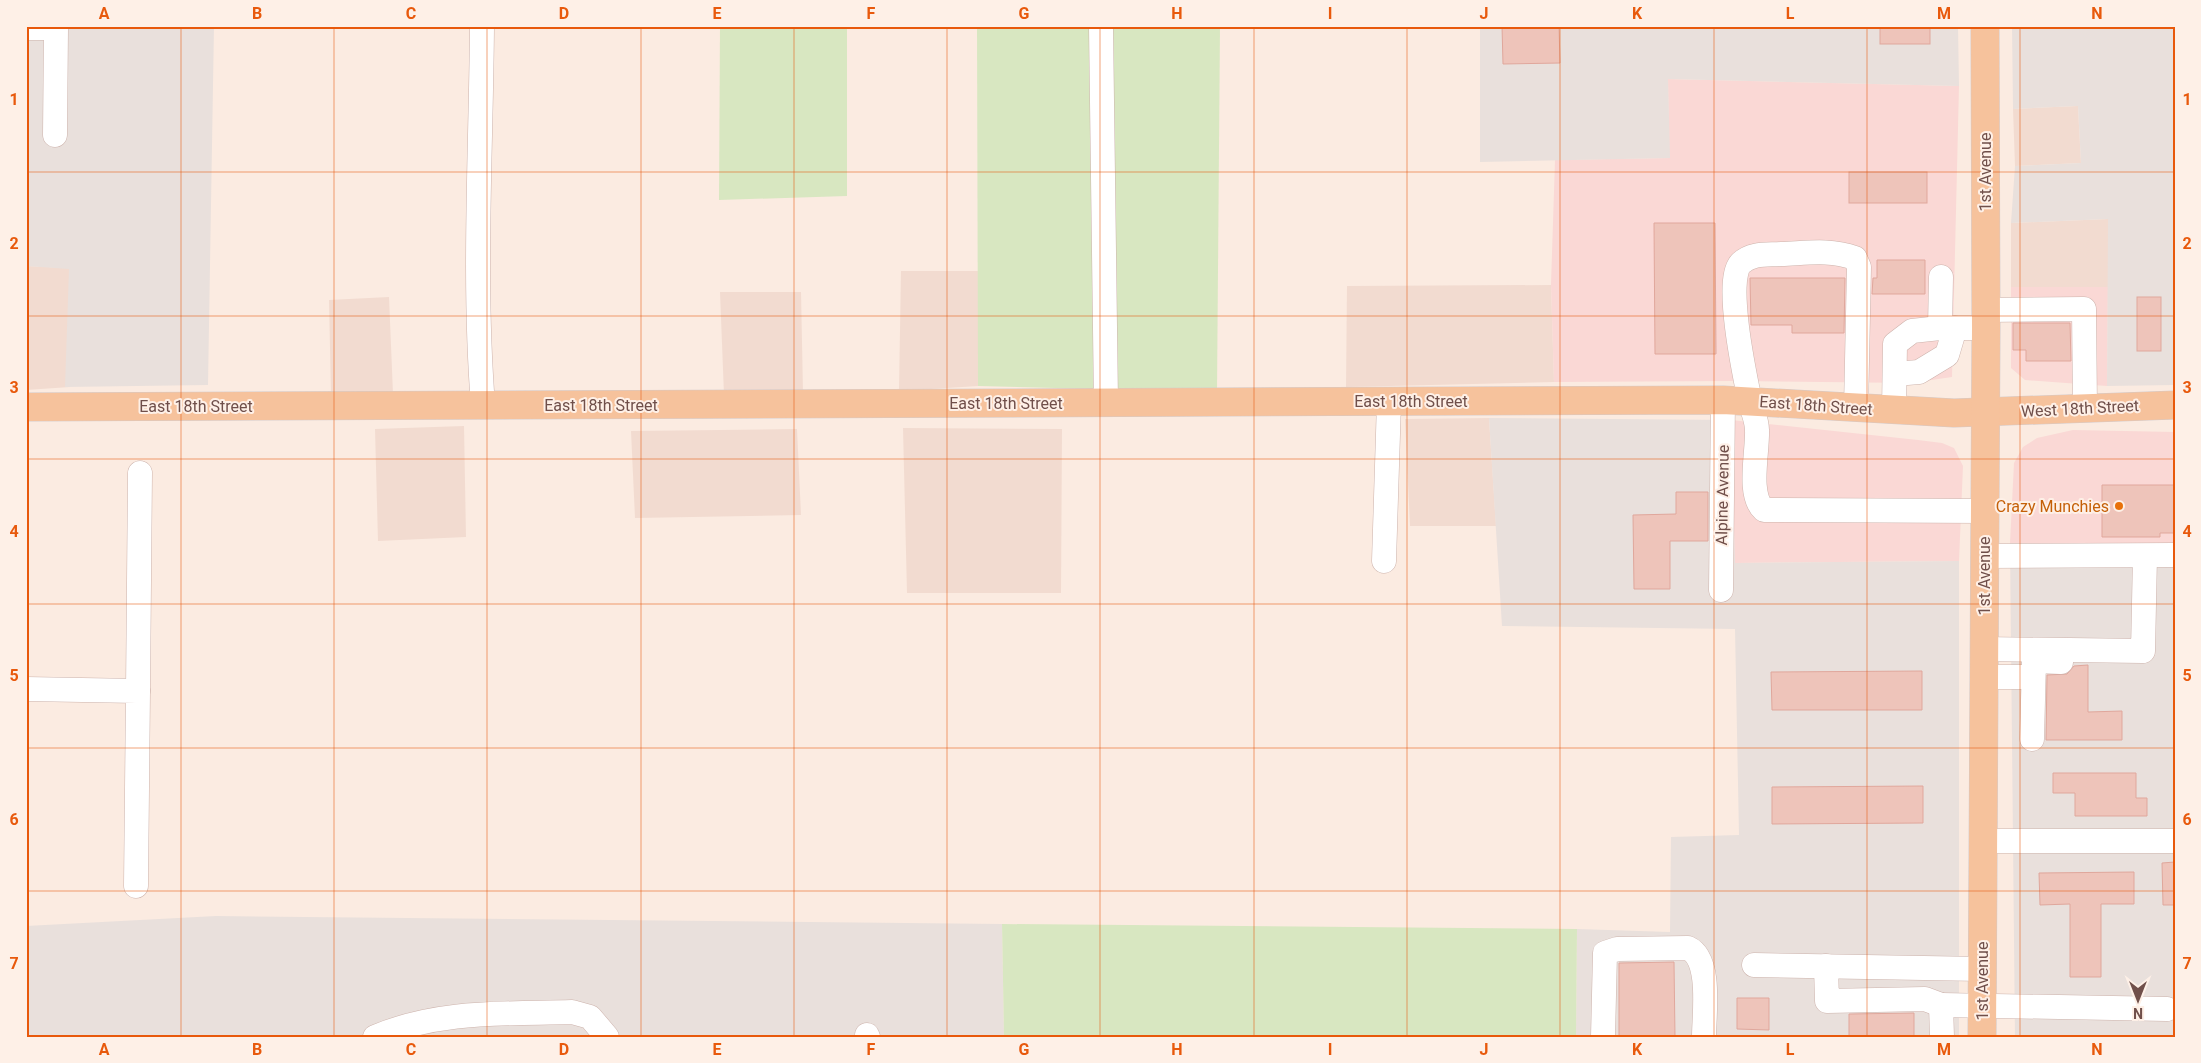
<svg xmlns="http://www.w3.org/2000/svg" width="2201" height="1063" viewBox="0 0 2201 1063" font-family="Roboto,sans-serif">
  <rect width="100%" height="100%" fill="#fbebe1"/>
  <g fill="#f2dbd0">
    <path d="M2078,106l3,57 -66,3 -2,-57z"/>
    <path d="M2108,219v68h-97v-64z"/>
    <path d="M26,266l43,2 1,119 -44,3z"/>
    <path d="M901,271h77v115l-79,5z"/>
    <path d="M1551,285l3,97 -208,5 1,-101z"/>
    <path d="M720,292h81l2,101 -79,2z"/>
    <path d="M389,297l4,97 -62,1 -2,-95z"/>
    <path d="M1489,418l7,108h-86l-5,-107z"/>
    <path d="M464,426l2,111 -88,4 -3,-112z"/>
    <path d="M903,428l159,1 -1,164h-154z"/>
    <path d="M797,429l4,86 -166,3 -4,-87z"/>
  </g>
  <g fill="#fad8d5">
    <path d="M1668,79l291,7 -7,291 -41,6 -178,-2 -179,1 -3,-97 4,-125 114,-2z"/>
    <path d="M2011,287h97l-1,99 -82,-6 -14,-12z"/>
    <path d="M1731,420l187,20 24,3 12,5 9,18 -4,95 -225,2z"/>
    <path d="M2073,430l102,2v116l-165,-5 4,-80 9,-16 14,-9z"/>
  </g>
  <g fill="#e9e0dc">
    <path d="M26,26h188l-6,359 -143,2 4,-118 -43,-3z"/>
    <path d="M1480,26h478l1,60 -291,-7 2,79 -190,4z"/>
    <path d="M2012,26h163v359l-68,1 1,-167 -97,4 4,-57 66,-3 -3,-57 -65,3z"/>
    <path d="M1489,418l242,2 4,143 224,-2v476h-383l1,-108 93,3 1,-95 68,-2 -4,-206 -233,-3z"/>
    <path d="M2010,543l165,5v489h-160z"/>
    <path d="M216,916l786,8 2,113h-978v-111z"/>
  </g>
  <g fill="#d8e7c1">
    <path d="M720,26h127v170l-128,4z"/>
    <path d="M977,26h243l-3,366 -239,-6z"/>
    <path d="M1002,924l575,5 -1,108h-572z"/>
  </g>
  <g fill="#eec4ba" stroke="#e0a79c">
    <path d="M1502,26h57l1,37 -57,1z"/>
    <rect x="1880" y="26" width="50" height="18"/>
    <rect x="1849" y="172" width="78" height="31"/>
    <path d="M1654,223h61l1,131h-61z"/>
    <path d="M1877,260h48v34h-53l1,-16h4z"/>
    <path d="M1750,278h95l-1,55h-52v-8h-41z"/>
    <rect x="2137" y="297" width="24" height="54"/>
    <path d="M2013,323h57l1,38h-45v-11h-13z"/>
    <path d="M2102,485h73v48h-15v4h-58z"/>
    <path d="M1676,492h32v49h-38v48h-36l-1,-74 43,-1z"/>
    <path d="M2088,665v47l34,-1v29h-76l1,-65 20,-1 7,-8z"/>
    <path d="M1922,671v39h-150l-1,-38z"/>
    <path d="M2053,773h83v25h11v18h-72v-23h-22z"/>
    <path d="M1923,786v37l-151,1v-37z"/>
    <path d="M2175,862v43h-12l-1,-42z"/>
    <path d="M2134,872v32h-33v73h-31v-73l-30,1 -1,-32z"/>
    <path d="M1674,962l1,75h-56v-74z"/>
    <path d="M1737,998h32v32l-32,-1z"/>
    <path d="M1914,1013v24h-65v-23z"/>
  </g>
  <g fill="none" stroke-linecap="round" stroke-linejoin="round">
    <defs>
      <g id="minor">
        <path d="M482,26c-1,126 -9,253 1,379"/>
        <path d="M1101,26l5,377"/>
        <path d="M26,28h30l-1,107"/>
        <path d="M1941,277l-1,51h46"/>
        <path d="M1986,310l98,-1 1,99"/>
        <path d="M1895,374l24,-2 28,-17 8,-27"/>
        <path d="M1856,408l3,-141 -4,-9c-26,-9 -47,-5 -74,-4 -15,1 -29,-1 -40,9 -17,16 4,114 9,138 2,9 7,19 7,29 1,22 -10,65 7,80l220,1"/>
        <path d="M1894,410l1,-66 17,-13 28,-3"/>
        <path d="M1984,556l191,-1"/>
        <path d="M1384,561l5,-159"/>
        <path d="M1721,590l2,-190"/>
        <path d="M1983,649l160,2 2,-95"/>
        <path d="M1983,677h50"/>
        <path d="M26,689l112,2 -2,195"/>
        <path d="M138,691l2,-218"/>
        <path d="M2032,739l2,-78 27,1"/>
        <path d="M1983,841h192"/>
        <path d="M1754,965l228,4"/>
        <path d="M1826,966l1,35 98,-2 16,6"/>
        <path d="M867,1035l1,2"/>
        <path d="M375,1037c64,-27 129,-23 197,-25l18,5 17,20"/>
        <path d="M1603,1037l2,-84 12,-4 71,-1c24,11 16,66 16,89"/>
        <path d="M1942,1037l-1,-32 226,4"/>
      </g>
      <g id="major">
        <path d="M26,407l1697,-7 231,13 221,-8"/>
        <path d="M1982,1037l4,-709 -1,-302"/>
      </g>
    </defs>
    <use href="#minor" stroke="#cdb3ac" stroke-width="25"/>
    <use href="#major" stroke="#d4cac9" stroke-width="29"/>
    <use href="#minor" stroke="#fff" stroke-width="24"/>
    <use href="#major" stroke="#f6c29c" stroke-width="28"/>
  </g>
  <path fill="none" stroke="#e8590c" stroke-width="1" stroke-opacity="0.55" d="M181,26v1011M334,26v1011M487,26v1011M641,26v1011M794,26v1011M947,26v1011M1100,26v1011M1254,26v1011M1407,26v1011M1560,26v1011M1714,26v1011M1867,26v1011M2020,26v1011M26,172h2149M26,316h2149M26,459h2149M26,604h2149M26,748h2149M26,891h2149"/>
  <circle fill="#e8710a" stroke="#fef0e7" stroke-width="2" cx="2119" cy="506" r="5"/>
  <g text-anchor="middle" stroke-width="4" stroke-linejoin="round" paint-order="stroke">
    <g font-size="16" fill="#704f4a" stroke="#fef0e7">
      <text transform="translate(1985 172) rotate(-90)" y="6">1st Avenue</text>
      <text x="1411" y="407">East 18th Street</text>
      <text x="1006" y="409">East 18th Street</text>
      <text x="601" y="411">East 18th Street</text>
      <text transform="translate(1816 405) rotate(4)" y="6">East 18th Street</text>
      <text x="196" y="412">East 18th Street</text>
      <text transform="translate(2080 408) rotate(-3)" y="6">West 18th Street</text>
      <text transform="translate(1722 495) rotate(-89)" y="6">Alpine Avenue</text>
      <text transform="translate(1984 576) rotate(-90)" y="6">1st Avenue</text>
      <text transform="translate(1982 981) rotate(-90)" y="6">1st Avenue</text>
    </g>
    <g font-size="16" fill="#c56008" stroke="#fef0e7" text-anchor="end">
      <text x="2109" y="512">Crazy Munchies</text>
    </g>
  </g>
  <rect width="2201" height="1063" fill="none" stroke="#fef0e7" stroke-width="55"/>
  <g transform="translate(2138 1000) rotate(180)" stroke="#fef0e7" stroke-width="4" paint-order="stroke">
  <path d="M0-4L9 19L0 12L-9 19Z" fill="#704f4a"/>
  <text y="-8" font-size="14" font-weight="bold" text-anchor="middle" fill="#704f4a">N</text>
  </g>
  <rect x="28" y="28" width="2146" height="1008" fill="none" stroke="#e8590c" stroke-width="2"/>
  <g font-size="16" text-anchor="middle" font-weight="bold" fill="#e8590c">
    <text x="104" y="19">A</text>
    <text x="257" y="19">B</text>
    <text x="411" y="19">C</text>
    <text x="564" y="19">D</text>
    <text x="717" y="19">E</text>
    <text x="871" y="19">F</text>
    <text x="1024" y="19">G</text>
    <text x="1177" y="19">H</text>
    <text x="1330" y="19">I</text>
    <text x="1484" y="19">J</text>
    <text x="1637" y="19">K</text>
    <text x="1790" y="19">L</text>
    <text x="1944" y="19">M</text>
    <text x="2097" y="19">N</text>
    <text x="14" y="105">1</text>
    <text x="2187" y="105">1</text>
    <text x="14" y="249">2</text>
    <text x="2187" y="249">2</text>
    <text x="14" y="393">3</text>
    <text x="2187" y="393">3</text>
    <text x="14" y="537">4</text>
    <text x="2187" y="537">4</text>
    <text x="14" y="681">5</text>
    <text x="2187" y="681">5</text>
    <text x="14" y="825">6</text>
    <text x="2187" y="825">6</text>
    <text x="14" y="969">7</text>
    <text x="2187" y="969">7</text>
    <text x="104" y="1055">A</text>
    <text x="257" y="1055">B</text>
    <text x="411" y="1055">C</text>
    <text x="564" y="1055">D</text>
    <text x="717" y="1055">E</text>
    <text x="871" y="1055">F</text>
    <text x="1024" y="1055">G</text>
    <text x="1177" y="1055">H</text>
    <text x="1330" y="1055">I</text>
    <text x="1484" y="1055">J</text>
    <text x="1637" y="1055">K</text>
    <text x="1790" y="1055">L</text>
    <text x="1944" y="1055">M</text>
    <text x="2097" y="1055">N</text>
  </g>
</svg>
